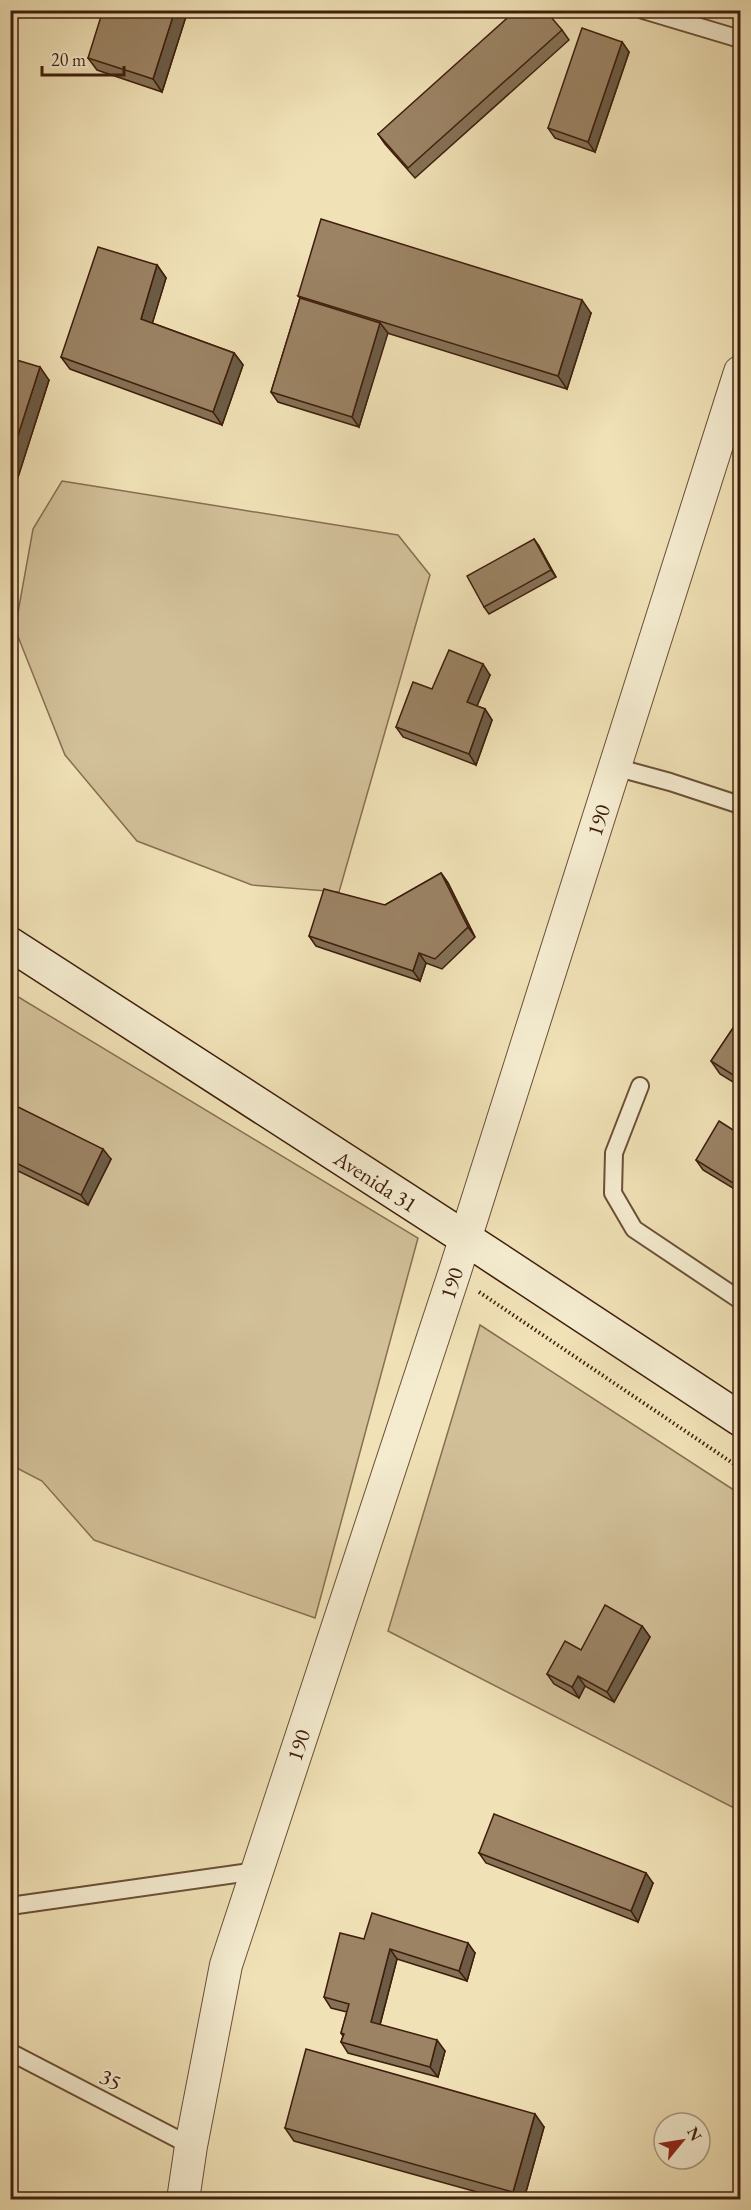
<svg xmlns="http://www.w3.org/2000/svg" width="751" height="2210" viewBox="0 0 751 2210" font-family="'EB Garamond',serif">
  <rect width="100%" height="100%" fill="#f0e1b6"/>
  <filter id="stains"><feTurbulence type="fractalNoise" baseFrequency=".00333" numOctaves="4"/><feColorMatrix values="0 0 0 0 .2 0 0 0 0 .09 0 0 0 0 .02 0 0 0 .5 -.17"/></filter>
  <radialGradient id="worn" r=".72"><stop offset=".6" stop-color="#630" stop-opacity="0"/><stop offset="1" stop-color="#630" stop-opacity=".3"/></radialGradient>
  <g fill="#d2c099" stroke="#886f52" stroke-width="1.5">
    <path d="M62,481l336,54 32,40 -91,317 -87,-7 -115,-44 -72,-86 -50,-126 18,-100z"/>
    <path d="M10,992l408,246 -103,380 -221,-78 -52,-59 -31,-16z"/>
    <path d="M480,1325l260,169v317l-352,-180z"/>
  </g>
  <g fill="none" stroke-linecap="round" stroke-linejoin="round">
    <defs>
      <g id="service">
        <path d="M643,10l97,29"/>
        <path d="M615,767l55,15 70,23"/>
        <path d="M640,1086l-26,67 -1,40 21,36 106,71"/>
        <path d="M10,1906l247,-35"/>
        <path d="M10,2052l181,94"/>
      </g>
      <path id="minor" d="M183,2200l8,-54 35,-181 228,-691 286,-902"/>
      <path id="secondary" d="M10,944l455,294 275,181"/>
    </defs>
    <use href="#service" stroke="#6b4f36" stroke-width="20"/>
    <use href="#minor" stroke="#6b4f36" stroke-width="34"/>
    <use href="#secondary" stroke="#3f1e0c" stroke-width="36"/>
    <path stroke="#3f1e0c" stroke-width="4" stroke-dasharray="1.5 3" stroke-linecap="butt" d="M479,1292l261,176"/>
    <use href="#service" stroke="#f5ecd0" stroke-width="16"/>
    <use href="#minor" stroke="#f5ecd0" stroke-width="32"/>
    <use href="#secondary" stroke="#f5ecd0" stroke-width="33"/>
  </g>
  <g fill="#857156" stroke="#3f1e0c" stroke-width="1.5">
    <path d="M188,10l-26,82 -65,-22 -9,-12z"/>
    <path d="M562,30l7,10 -154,138 -30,-34 -7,-10z"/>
    <path d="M622,42l7,10 -34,100 -40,-14 -7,-10z"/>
    <path d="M157,265l9,13 -14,45 82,30 9,12 -21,60 -152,-56 -9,-12z"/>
    <path d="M298,296l293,17 -24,76 -180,-56 -28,94 -81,-25 -7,-10 29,-94z"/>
    <path d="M10,358l39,22 -31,97 -8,-3z"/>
    <path d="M534,539l22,38 -67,37 -5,-7z"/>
    <path d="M490,675l-13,31 8,3 7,11 -16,45 -73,-28 -7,-10 36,-38z"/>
    <path d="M741,694v31l-7,-10z"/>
    <path d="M441,873l7,10 27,54 -33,32 -16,-6 -6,18 -104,-35 -7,-10 76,-31z"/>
    <path d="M741,1016v71l-21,-13 -9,-13z"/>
    <path d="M10,1103l101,56 -23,46 -78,-38z"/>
    <path d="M741,1135v58l-38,-23 -7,-10z"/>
    <path d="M642,1626l8,11 -36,65 -29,-16 -6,12 -25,-14 -7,-10 34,-24z"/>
    <path d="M479,1853l174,30 -15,39 -152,-59z"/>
    <path d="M364,1939l111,14 -8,28 -70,-22 -17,66 65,26 -7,26 -90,-24 -7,-11 2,-6 -2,-3 6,-21 -16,-4 -7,-11z"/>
    <path d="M544,2127l-20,72h-22l-208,-58 -9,-13z"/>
  </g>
  <g fill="#6c5c46" stroke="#3f1e0c" stroke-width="1.5">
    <path d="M175,10h13l-26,82 -9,-13z"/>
    <path d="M622,42l7,10 -34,100 -7,-10z"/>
    <path d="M157,265l9,13 -16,53 -9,-12z"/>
    <path d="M582,300l9,13 -24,76 -9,-13z"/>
    <path d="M380,323l8,10 -29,94 -7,-10z"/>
    <path d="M234,353l9,12 -21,60 -9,-13z"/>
    <path d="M40,367l9,13 -31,97 -8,-11v-6z"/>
    <path d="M534,539l5,7 17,31 -5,-7z"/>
    <path d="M483,664l7,11 -16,38 -7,-11z"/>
    <path d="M485,709l7,11 -16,45 -7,-11z"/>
    <path d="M441,873l7,10 27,54 -7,-10z"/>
    <path d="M419,953l7,10 -6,18 -7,-10z"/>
    <path d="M103,1149l8,10 -23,46 -7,-10z"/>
    <path d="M642,1626l8,11 -36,65 -7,-10z"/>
    <path d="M578,1676l7,10 -6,12 -7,-11z"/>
    <path d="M646,1873l7,10 -15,39 -7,-11z"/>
    <path d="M468,1943l7,10 -8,28 -8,-10z"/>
    <path d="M390,1949l7,10 -19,73 -7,-10z"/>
    <path d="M437,2040l8,11 -7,26 -8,-10z"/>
    <path d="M535,2114l9,13 -20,72h-6l-5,-7z"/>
  </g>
  <g fill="#9b8364" stroke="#3f1e0c" stroke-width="1.5">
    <path d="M103,10h72l-22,69 -65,-21z"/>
    <path d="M516,10h29l17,20 -154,138 -30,-34z"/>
    <path d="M582,28l40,14 -34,100 -40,-14z"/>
    <path d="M321,219l261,81 -24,76 -260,-80z"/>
    <path d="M98,247l59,18 -16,54 93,34 -21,59 -152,-55z"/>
    <path d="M300,298l80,25 -28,94 -81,-25z"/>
    <path d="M10,358l30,9 -30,93z"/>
    <path d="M534,539l17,31 -67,37 -17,-31z"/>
    <path d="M449,650l34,14 -16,38 18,7 -16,45 -73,-27 17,-45 19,7z"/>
    <path d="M741,694v23l-7,-2z"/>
    <path d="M441,873l27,54 -33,32 -16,-6 -6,18 -104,-35 15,-47 61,16z"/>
    <path d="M741,1016v64l-30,-19z"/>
    <path d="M10,1103l93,46 -22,46 -71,-35z"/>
    <path d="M719,1121l22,14v53l-45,-28z"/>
    <path d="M605,1605l37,21 -35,66 -29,-16 -6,11 -25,-13 18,-33 16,9z"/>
    <path d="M494,1814l152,59 -15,38 -152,-58z"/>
    <path d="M372,1913l96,30 -9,28 -69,-22 -19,73 66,18 -7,27 -89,-25 3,-8 -3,-1 8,-29 -25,-7 16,-64 24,6z"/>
    <path d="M306,2049l229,65 -22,78 -228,-64z"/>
  </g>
  <g text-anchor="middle" stroke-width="4.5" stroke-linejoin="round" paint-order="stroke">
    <g font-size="22" fill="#3f1e0c" stroke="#f5ecd0">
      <text transform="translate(598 820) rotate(-72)" y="8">190</text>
      <text transform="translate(376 1181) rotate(33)" y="8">Avenida 31</text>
      <text transform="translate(451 1283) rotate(-72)" y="8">190</text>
      <text transform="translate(298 1745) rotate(-72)" y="8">190</text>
      <text transform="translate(111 2079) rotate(27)" y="8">35</text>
    </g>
  </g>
  <rect width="751" height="2210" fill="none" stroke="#f0e1b6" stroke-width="36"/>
  <rect x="12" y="12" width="727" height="2186" fill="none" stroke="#3f1e0c" stroke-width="3"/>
  <rect x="18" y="18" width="715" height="2174" fill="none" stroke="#3f1e0c" stroke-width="1.5"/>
  <g transform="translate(682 2141) rotate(60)"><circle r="28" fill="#f5ecd0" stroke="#ac9a82" stroke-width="1.5"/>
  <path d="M0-4.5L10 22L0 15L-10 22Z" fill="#8f2418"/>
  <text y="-9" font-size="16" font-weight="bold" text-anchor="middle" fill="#3f1e0c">N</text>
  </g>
  <path d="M42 66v9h82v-9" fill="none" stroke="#3f1e0c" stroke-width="3"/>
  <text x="51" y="66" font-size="18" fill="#3f1e0c" stroke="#f5ecd0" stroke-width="4.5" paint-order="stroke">20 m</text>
  <rect width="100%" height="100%" filter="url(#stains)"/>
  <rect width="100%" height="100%" fill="url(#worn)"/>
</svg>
